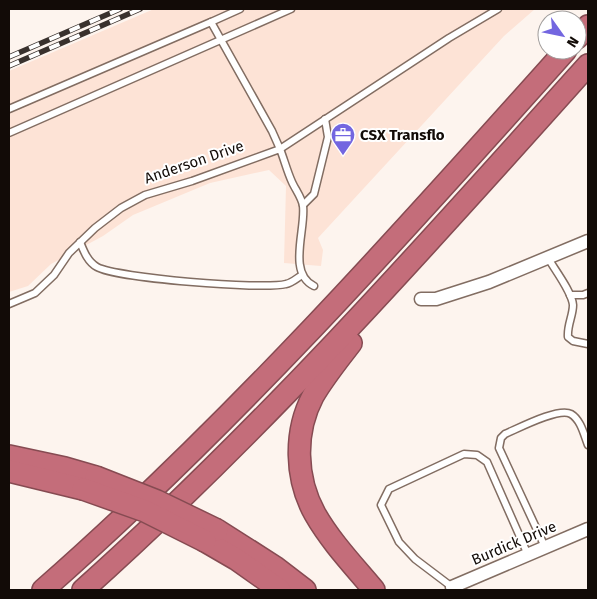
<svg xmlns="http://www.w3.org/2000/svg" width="597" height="599" viewBox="0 0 597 599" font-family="'Fira Sans',sans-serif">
  <rect width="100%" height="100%" fill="#fdf4ee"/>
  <path fill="#fde3d6" d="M154,9h381l-31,27 -186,202 5,12 -2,16 -37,-3 2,-77 -17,-16 -59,13 -77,32 -30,21 -52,28 -23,22 -19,6v-221z"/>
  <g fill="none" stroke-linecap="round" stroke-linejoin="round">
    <defs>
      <g id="service">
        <path d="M211,22l29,-13"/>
        <path d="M9,109l202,-87 61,109 8,18 169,-111 49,-29"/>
        <path d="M9,133l282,-124"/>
        <path d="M303,205l11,-11 14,-57 -3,-18"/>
        <path d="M80,242c4,10 8,20 17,25 20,11 165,23 189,17 6,-1 11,-6 16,-9"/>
        <path d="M548,258c7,12 24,34 25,47 0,11 -6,20 -5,32l5,4 15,3"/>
        <path d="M570,295h13l5,-2"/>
        <path d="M9,304l26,-11 19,-18 15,-22 26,-25 26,-20 24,-13 47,-14 88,-32c4,10 7,22 12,33 3,7 10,16 11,24 3,23 -16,67 11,80"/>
        <path d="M545,547l-46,-99 2,-10 4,-4c14,-6 54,-27 66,-20 10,6 13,21 17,31"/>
        <path d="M452,587l-37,-28 -16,-17 -18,-37 8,-16 75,-35 13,1 10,7 41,93"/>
      </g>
      <g id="minor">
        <path d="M421,299h15l53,-17 99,-41"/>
        <path d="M452,587l136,-58"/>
      </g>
      <g id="motorway">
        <path d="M577,38l11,-12"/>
        <path d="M351,343c-13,17 -27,34 -38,53 -19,36 -18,82 2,118 16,28 39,52 59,76"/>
        <path d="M9,456l56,12 31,9"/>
        <path d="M9,471l74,18"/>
        <path d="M217,530l58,37 30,23"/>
        <path d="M205,541l31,18 44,31"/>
        <path d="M43,590c188,-165 356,-353 523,-540"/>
        <path d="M83,590c181,-162 343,-344 505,-525"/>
      </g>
    </defs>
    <use href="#service" stroke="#826d62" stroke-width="9"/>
    <use href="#minor" stroke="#826d62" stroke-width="15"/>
    <use href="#motorway" stroke="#864b52" stroke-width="24"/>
    <use href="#service" stroke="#fff" stroke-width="6"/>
    <use href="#minor" stroke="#fff" stroke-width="12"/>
    <use href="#motorway" stroke="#c46d7a" stroke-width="21"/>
    <defs>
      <g id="rail">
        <path d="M9,57l111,-48"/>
        <path d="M9,66l131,-57"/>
      </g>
    </defs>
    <use href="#rail" stroke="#39312d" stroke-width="5.5"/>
    <use href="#rail" stroke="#fff" stroke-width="4" stroke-dasharray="11" stroke-linecap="butt"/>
    <defs>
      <g id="motorway-bridge">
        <path d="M96,477l61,24 60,29"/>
        <path d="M83,489l62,22 60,30"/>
      </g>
    </defs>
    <use href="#motorway-bridge" stroke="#864b52" stroke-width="24" stroke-linecap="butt"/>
    <use href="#motorway-bridge" stroke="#c46d7a" stroke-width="21"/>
  </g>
  <defs>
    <symbol id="office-pin" viewBox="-11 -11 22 30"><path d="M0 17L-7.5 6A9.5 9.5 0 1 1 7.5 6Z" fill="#7366e0" stroke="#fff"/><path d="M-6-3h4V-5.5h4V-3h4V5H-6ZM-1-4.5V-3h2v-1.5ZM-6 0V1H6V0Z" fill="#fff"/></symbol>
  </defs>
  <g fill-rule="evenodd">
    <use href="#office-pin" x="329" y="121" width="28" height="38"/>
  </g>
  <g text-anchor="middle" stroke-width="4" stroke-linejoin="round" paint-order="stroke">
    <g font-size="15" font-weight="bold" fill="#120b07" stroke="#fff" text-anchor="start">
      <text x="360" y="140">CSX Transflo</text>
    </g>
    <g font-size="15" fill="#120b07" stroke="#fff">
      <text transform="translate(194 162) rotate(-19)" y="5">Anderson Drive</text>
      <text transform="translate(514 543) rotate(-23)" y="5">Burdick Drive</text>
    </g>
  </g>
  <rect width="597" height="599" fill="none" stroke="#120b07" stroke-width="20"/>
  <g transform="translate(562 35) rotate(123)"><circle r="24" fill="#ffffff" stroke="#a09d9c"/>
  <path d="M0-4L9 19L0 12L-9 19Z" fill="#7366e0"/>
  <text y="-8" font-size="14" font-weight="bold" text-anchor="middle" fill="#120b07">N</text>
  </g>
</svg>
